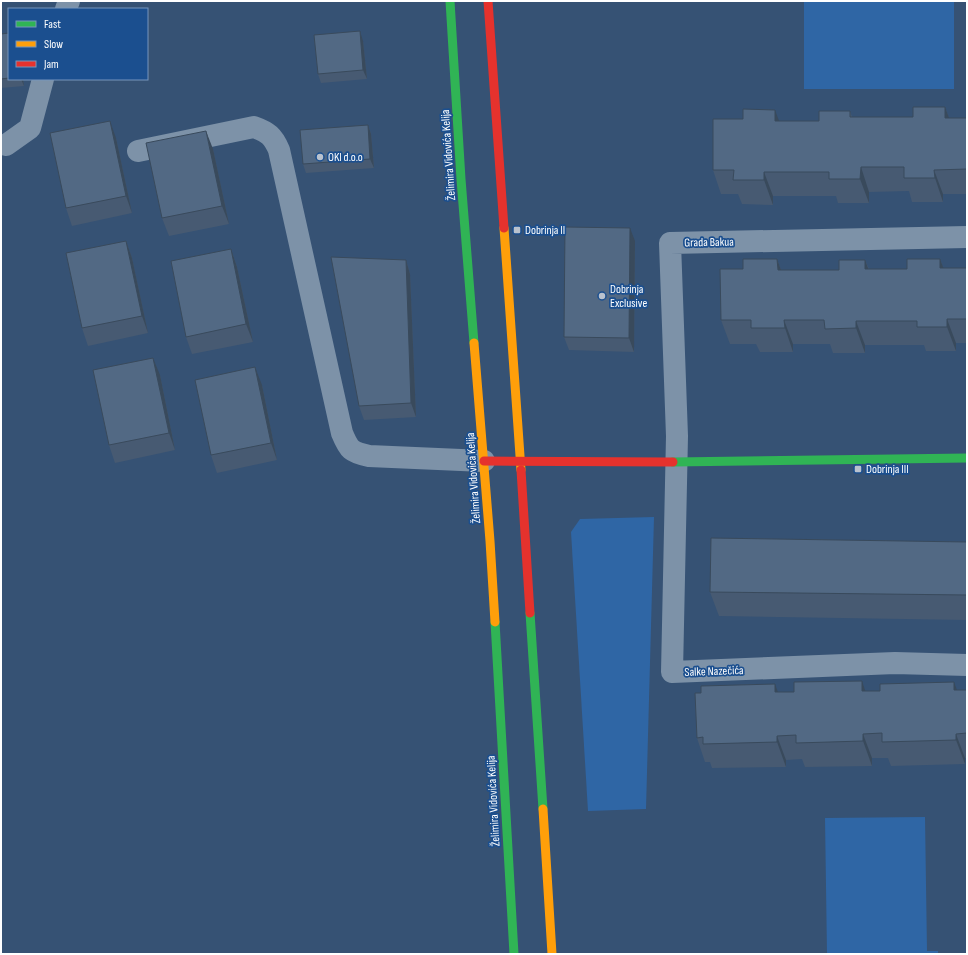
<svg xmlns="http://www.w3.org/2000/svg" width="968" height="955" viewBox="0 0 968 955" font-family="'Sofia Sans Condensed',sans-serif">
  <rect width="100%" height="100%" fill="#365274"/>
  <g fill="#2f66a5">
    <rect x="804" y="1" width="150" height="88"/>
    <path d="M654,517l-8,292 -58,2 -17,-279 9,-13z"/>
    <path d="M925,817l2,134h11v3h-111l-2,-136z"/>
  </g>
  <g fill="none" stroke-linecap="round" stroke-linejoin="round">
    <g stroke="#7d92a8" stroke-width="22">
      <path d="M66,9l3,-8"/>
      <path d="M6,145l24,-17 13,-49"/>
      <path d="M138,151l116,-24c14,5 19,9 25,23l63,283c7,17 9,19 27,23l115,5"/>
      <path d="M967,237l-297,6 7,193 -5,236 223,-9 72,2"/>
    </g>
    <g stroke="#30b455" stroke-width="9">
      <path d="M450,1l11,178 13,164"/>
      <path d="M673,462l294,-4"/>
      <path d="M530,613l13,196"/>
      <path d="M495,622l19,332"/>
    </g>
    <g stroke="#ff9f0a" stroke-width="9">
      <path d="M504,228l17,242"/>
      <path d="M474,343l16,198 5,81"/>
      <path d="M543,809l9,145"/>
    </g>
    <g stroke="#e5322d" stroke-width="9">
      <path d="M488,1l16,227"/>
      <path d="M484,461l189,1"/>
      <path d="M521,470l9,143"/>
    </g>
  </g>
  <g fill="#475a72">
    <path d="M9,33v46h14l1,7 -23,2v-54z"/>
    <path d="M363,41l4,38 -46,4 -3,-9z"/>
    <path d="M945,107l4,11h18v76h-24v8h-31l-3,-11 -40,1v11h-31l-2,-7h-63v9l-31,-1 -4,-10h-17l-8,-24 67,-49h39l31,-10 2,6h61z"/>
    <path d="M368,125l3,9 3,34 -68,5 -3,-9z"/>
    <path d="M116,138l16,75 -60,13 -6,-18z"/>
    <path d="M213,149l16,75 -60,12 -7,-18z"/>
    <path d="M126,241l6,17 16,75 -60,13 -6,-18z"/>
    <path d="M635,241l-1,111 -65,-2 -5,-13z"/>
    <path d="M231,249l6,18 16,75 -61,12 -6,-17z"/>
    <path d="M777,259l4,11h58l26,-10 4,9h38l33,-10 3,9h24v75h-11v8h-30l-2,-6h-59v8h-32l-3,-9h-37v8h-33l-4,-8h-26l-9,-24 22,-51z"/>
    <path d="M406,260l4,14 6,143 -52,3 -5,-14z"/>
    <path d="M160,375l15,75 -60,13 -6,-18z"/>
    <path d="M262,385l15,75 -60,13 -6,-18z"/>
    <path d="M967,542v78l-248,-4 -9,-24z"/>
    <path d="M967,690v68h-2v6l-74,2 -3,-8h-16v8l-67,1 -3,-8 -16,1v7l-74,1 -2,-6h-5l-8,-24 4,-45 164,-2z"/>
  </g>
  <g fill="#394a5c">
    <path d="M360,31l3,10 4,38 -4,-9z"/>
    <path d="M21,79h2l1,7z"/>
    <path d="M945,107l9,24 -9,-13z"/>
    <path d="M775,110l9,24 -9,-13z"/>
    <path d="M110,121l6,17 16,75 -6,-17z"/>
    <path d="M368,125l3,9 3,34 -4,-9z"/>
    <path d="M206,131l7,18 16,75 -7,-18z"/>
    <path d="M861,167l8,25v11l-9,-24z"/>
    <path d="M934,170l9,24v8l-8,-24z"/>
    <path d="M764,172l9,24v9l-9,-25z"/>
    <path d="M630,228l5,13 -1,111 -5,-14z"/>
    <path d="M126,241l6,17 16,75 -6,-17z"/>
    <path d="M231,249l6,18 16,75 -7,-18z"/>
    <path d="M777,259l9,25 -8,-14z"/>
    <path d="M940,259l9,24 -9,-15z"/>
    <path d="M406,260l4,14 6,143 -5,-14z"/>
    <path d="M865,260l9,24 -9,-15z"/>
    <path d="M947,319l9,24v8l-9,-24z"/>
    <path d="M784,320l9,24v8l-8,-24z"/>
    <path d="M856,321l9,24v8l-9,-25z"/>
    <path d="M153,358l7,17 15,75 -6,-17z"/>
    <path d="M255,367l7,18 15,75 -6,-17z"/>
    <path d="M862,681l8,24 -8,-14z"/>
    <path d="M954,682l9,24 -9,-16z"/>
    <path d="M775,684l9,25 -9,-17z"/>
    <path d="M863,734l9,24v8l-9,-25z"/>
    <path d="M956,734l9,24v6l-9,-24z"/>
    <path d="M777,736l9,24v7l-9,-25z"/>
  </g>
  <g fill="#526984" stroke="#394a5c">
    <path d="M360,31l3,39 -45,4 -4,-39z"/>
    <path d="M9,33v45l-8,1v-45z"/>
    <path d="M913,107h32v11h22v51l-33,1 1,8h-31v-11h-43l-1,12h-31v-7h-65v8h-31l1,-10h-21v-51h30v-10l32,1v11h44v-10h31v6h63z"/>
    <path d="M110,121l16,75 -60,12 -16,-75z"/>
    <path d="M368,125l2,34 -67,5 -3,-34z"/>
    <path d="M206,131l16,75 -60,12 -16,-75z"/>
    <path d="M565,227l65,1 -1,110 -65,-1z"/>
    <path d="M126,241l16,75 -60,12 -16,-75z"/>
    <path d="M231,249l15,75 -60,13 -15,-76z"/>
    <path d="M331,257l75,3 5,143 -52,3z"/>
    <path d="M743,259h34l1,11h61v-10h26v9h42v-10h33v9h27v51h-20v8h-30v-6h-61v7l-31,1 -1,-9h-40l1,8h-34v-8h-30l-1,-51h23z"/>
    <path d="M153,358l16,75 -60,12 -16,-75z"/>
    <path d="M255,367l16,76 -60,12 -16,-75z"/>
    <path d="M711,538l256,4v53l-257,-3z"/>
    <path d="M862,681v10h18v-7l74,-2v8h13v43l-11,1v6l-74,2v-9l-19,1v7l-67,2v-8l-19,1v6l-74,2v-7l-6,1 -2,-45h6v-7l74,-2v8h19v-10z"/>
  </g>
  <g fill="#b9c2ce" stroke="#1b4f8f" stroke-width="1.5">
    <circle cx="320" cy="157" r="4"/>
    <rect x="513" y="226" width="8" height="8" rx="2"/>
    <circle cx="602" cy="296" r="4"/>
    <rect x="854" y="465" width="8" height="8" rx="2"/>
  </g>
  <g text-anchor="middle" stroke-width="3.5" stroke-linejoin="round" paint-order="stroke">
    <g font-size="12" fill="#fff" stroke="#1b4f8f">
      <text transform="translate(448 155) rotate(-94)" y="4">Želimira Vidovića Kelija</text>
      <text transform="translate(709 242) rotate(-1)" y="4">Grada Bakua</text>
      <text transform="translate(473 478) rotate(-94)" y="4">Želimira Vidovića Kelija</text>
      <text transform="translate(714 671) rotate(-2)" y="4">Salke Nazečića</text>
      <text transform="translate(493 801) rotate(-93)" y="4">Želimira Vidovića Kelija</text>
    </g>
    <g font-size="12" fill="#fff" stroke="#1b4f8f" text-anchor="start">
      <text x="328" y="161">OKI d.o.o</text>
      <text x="525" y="234">Dobrinja II</text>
      <text x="610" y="293">Dobrinja<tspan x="610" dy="14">Exclusive</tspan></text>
      <text x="866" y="473">Dobrinja III</text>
    </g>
  </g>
  <rect width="968" height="955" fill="none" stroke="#ffffff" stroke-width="4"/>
  <rect x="8" y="8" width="140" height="72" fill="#1b4f8f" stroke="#7695bc"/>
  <rect x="16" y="21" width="20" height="6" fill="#30b455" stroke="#7695bc"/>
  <text x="44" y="28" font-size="12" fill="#ffffff">Fast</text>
  <rect x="16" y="41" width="20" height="6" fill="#ff9f0a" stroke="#7695bc"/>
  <text x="44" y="48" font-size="12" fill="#ffffff">Slow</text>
  <rect x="16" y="61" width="20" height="6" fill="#e5322d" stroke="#7695bc"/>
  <text x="44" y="68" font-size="12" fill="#ffffff">Jam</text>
</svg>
